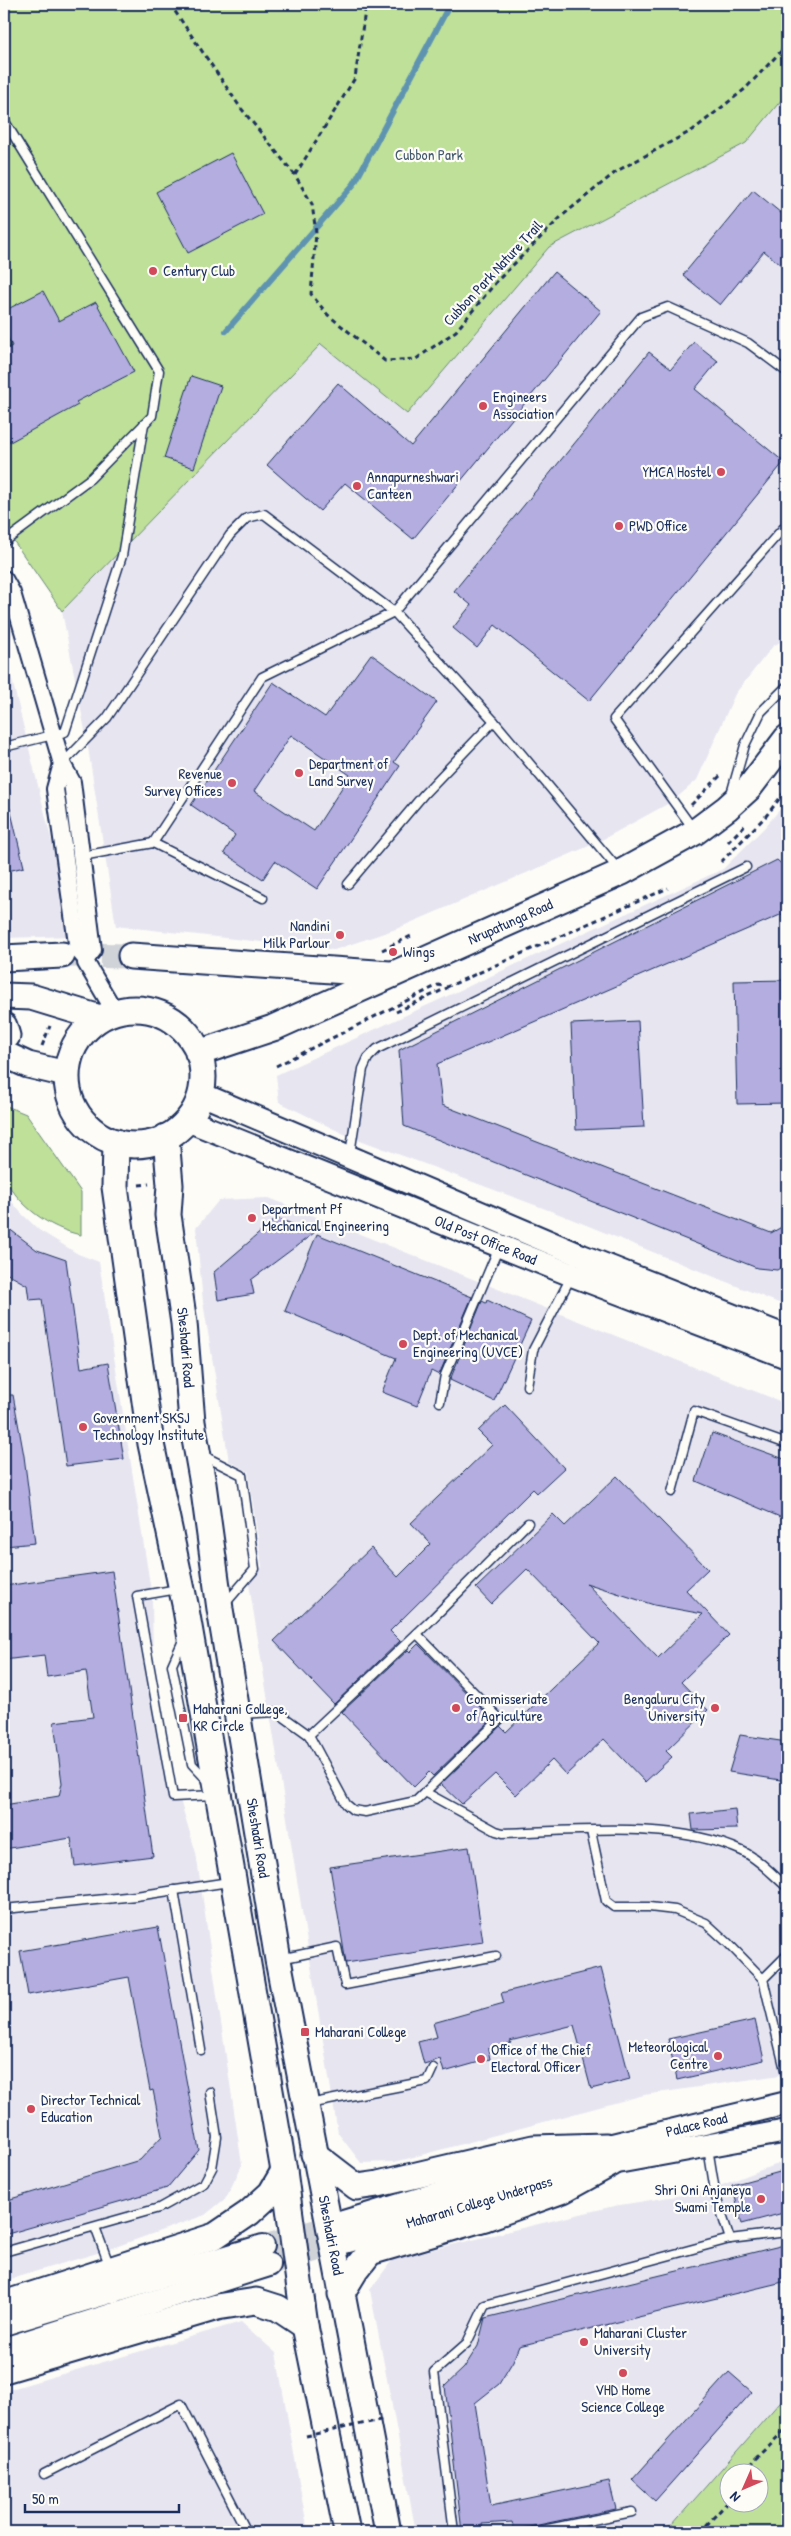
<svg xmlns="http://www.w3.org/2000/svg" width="791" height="2536" viewBox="0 0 791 2536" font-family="'Patrick Hand',sans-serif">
  <rect width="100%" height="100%" fill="#fdfcf7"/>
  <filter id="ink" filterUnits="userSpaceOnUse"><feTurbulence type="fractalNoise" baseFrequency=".02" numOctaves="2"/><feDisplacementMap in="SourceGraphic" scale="10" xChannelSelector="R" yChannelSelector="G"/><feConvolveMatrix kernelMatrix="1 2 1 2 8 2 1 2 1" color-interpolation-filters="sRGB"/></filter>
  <g filter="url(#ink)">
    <g fill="#e7e5f0">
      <path d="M787,93v545l-14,8 -38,48 -38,86 -24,21 -77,42 -200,86 -62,21 -218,-24 -29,-185 -25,-130 259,-268 86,71 142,-167 197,-104z"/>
      <path d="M4,647l71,289 -71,2z"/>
      <path d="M787,801l-1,505 -227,-92 -215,-80 -65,-32 -3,-27 447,-206 42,-42z"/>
      <path d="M4,1192l18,22 17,16 39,24 21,8 53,335 1,64 21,119 22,73 46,312 -16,33 -21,17 -101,36 -100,30z"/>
      <path d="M269,1198l518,206v670l-143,21 -249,67 -34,1 -23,-30 -89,-549 13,-17 -14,-96 -19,-10 -26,-159 -7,-74 23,-28z"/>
      <path d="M787,2160v234l-115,131 -24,7h-232l-46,-242 23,-31 221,-53 93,-15z"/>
      <path d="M241,2322l35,31 32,179h-304v-141z"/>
    </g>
    <g fill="#bee099" stroke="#6c887c" fill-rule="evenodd">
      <path d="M4,4h783v89l-41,50 -197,104 -142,167 -86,-70 -259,267 -58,-84z"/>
      <path d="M4,1105l22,9 55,78v43c-33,-7 -60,-28 -77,-57z"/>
      <path d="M787,2394v138h-139l24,-7zM728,2474h30v30h-30z"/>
    </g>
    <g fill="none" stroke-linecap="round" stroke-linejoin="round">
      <path stroke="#5e94b1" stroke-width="6" d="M226,331l128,-147 96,-180"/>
    </g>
    <g fill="#b3aedf" stroke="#1b2f5e" fill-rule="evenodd">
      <path d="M231,153l32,61 -75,39 -32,-61z"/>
      <path d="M753,190l34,28v52l-23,-19 -44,54 -37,-30z"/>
      <path d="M554,272l47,39 -188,228 -68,-56 -25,28 -53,-46 71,-82 73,63z"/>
      <path d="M43,291l16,30 37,-19 38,70 -58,30 2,3 -68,37 -6,-12v-80l8,-4 -8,-16v-19z"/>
      <path d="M694,342l24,19 -23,28 89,73 -195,239 -94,-76 -18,23 -24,-20 18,-23 -17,-14 195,-239 22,17z"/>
      <path d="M191,376l30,10 -27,82 -30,-10z"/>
      <path d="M371,654l66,48 -43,60 6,4 -83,123 -42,-28 -12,18 -39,-26 11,-18 -44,-30 82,-123 52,35zM291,735l59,40 -36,56 -60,-40z"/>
      <path d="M10,808l14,59 -20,5v-63z"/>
      <path d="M777,860l10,9v43l-350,152 5,41 329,128 16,-9v40l-10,6 -20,-2 -353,-142 -5,-76z"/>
      <path d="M787,980v123l-50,1 -3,-123z"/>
      <path d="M638,1021l6,106 -68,3 -5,-106z"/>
      <path d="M277,1218l37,15 -63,47 3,14 -36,6 -4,-28z"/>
      <path d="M4,1225l33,25 29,10 15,108 27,-5 16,96 -58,7 -24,-167 -13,1 -2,-15 -23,-13z"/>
      <path d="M317,1234l155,63 -33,78 -8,-4 -14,35 -35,-14 14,-34 -111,-47z"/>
      <path d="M487,1300l44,21 -37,80 -44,-21 32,-79 4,2z"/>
      <path d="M4,1395h9l11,61 11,87 -30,3z"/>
      <path d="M505,1405l59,63 -27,25 -4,-4 -143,142 10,10 -66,63 -60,-63 97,-93 27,29 33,-33 -20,-21 81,-78 -14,-14z"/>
      <path d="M712,1433l75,27v60l-91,-39z"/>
      <path d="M617,1476l91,93 -22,21 43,45 -48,47 27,28 -42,41 6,6 -27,25 -41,-43 -38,36 -14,-15 -36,35 -21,-21 -33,30 -21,-20 59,-58 6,6 93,-89 -72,-74 -36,35 -15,-16 77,-74 12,12zM586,1583l68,22 49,9 -45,44z"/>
      <path d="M112,1571l41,285 -78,10 -4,-28 -67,11v-44l55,-9 3,-13 -8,-61 39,-5 -7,-46 -39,6 -3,-22 -40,5v-74z"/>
      <path d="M418,1644l74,75 -59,57 -4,-4 -15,15 -72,-75 66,-62 2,2z"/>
      <path d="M740,1735l47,7v39l-58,-9z"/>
      <path d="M735,1809l2,20 -44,1 -2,-16z"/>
      <path d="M469,1847l14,95 -137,21 -16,-96z"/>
      <path d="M158,1927l41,223 -32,38 -163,47v-34l136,-41 22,-24 -9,-46 -3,1 -21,-114 -101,18 -8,-44z"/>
      <path d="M601,1968l29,111 -39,10 -17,-64 -64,16 1,2 -23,6 2,10 -46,13 -4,-13 -16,5 -6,-22 19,-5 -4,-14 71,-20 -3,-10z"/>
      <path d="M755,2020l9,40 -87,20 -9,-41z"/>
      <path d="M787,2170v42l-45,12 -10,-39z"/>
      <path d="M784,2245l3,11v25l-268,65 -6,15 -14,23 -24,19 16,103 118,-25 7,28 -102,21 -2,-8 -30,2 1,8h-21l-17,-146 19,-18 14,-22 7,-28z"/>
      <path d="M729,2372l23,20 -97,109 -23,-21z"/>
    </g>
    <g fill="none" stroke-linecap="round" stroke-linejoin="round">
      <g stroke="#d0d3d8" stroke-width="22" stroke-dasharray="22 11" stroke-linecap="butt">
        <path d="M263,2246l77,-23"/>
        <path d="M269,2265l76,-23"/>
      </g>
      <path stroke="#d0d3d8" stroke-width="25" stroke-dasharray="25 12" stroke-linecap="butt" d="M64,955l67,1"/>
      <defs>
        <g id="lane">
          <path d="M4,120l155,251 -7,45 -61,62 -87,64"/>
          <path d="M4,747l61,-15 57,-176 22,-132"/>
          <path d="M62,764l45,-46 123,-183 17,-17 17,-4 130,98 100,109 124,148"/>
          <path d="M731,794l14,-49 16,-33 26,-26"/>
          <path d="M694,830l-80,-111 173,-195"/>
          <path d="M153,843l109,-166 132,-65 247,-295 27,-10 80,36 39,29"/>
          <path d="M82,856l71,-13 110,55"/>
          <path d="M348,884l76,-90 70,-73"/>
          <path d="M350,1154l13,-85 5,-11 9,-9 369,-182"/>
          <path d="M527,1386l6,-36 38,-73"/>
          <path d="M440,1402l5,-27 54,-128"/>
          <path d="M202,1455l40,20 13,94 -30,35"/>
          <path d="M672,1492l22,-81 93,33"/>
          <path d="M178,1589l-41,7 36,201 41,-2"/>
          <path d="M184,1638l-12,27 20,99 17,18"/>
          <path d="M240,1714l37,-2 32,23 119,-112 100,-100"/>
          <path d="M309,1735l37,69 7,6 12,2 51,-11 84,-82 -83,-85"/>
          <path d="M425,1792l71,39 7,2c73,-2 173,-13 239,18 17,8 31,24 45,36"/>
          <path d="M591,1831l15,70 8,6h35l26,3 31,13 22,20 35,36 24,99"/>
          <path d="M174,1890l27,160"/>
          <path d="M4,1909l132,-13 93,-14"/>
          <path d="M280,1959l57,-12 8,38 151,-29"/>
          <path d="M763,1979l24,-24"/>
          <path d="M309,2104l118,-23 6,-13"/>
          <path d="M708,2148l8,49 14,42"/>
          <path d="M95,2227l15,40"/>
          <path d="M4,2252l155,-44 45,-25 8,-15 5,-31 -7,-45"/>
          <path d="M44,2474l137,-70 66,128"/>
          <path d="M454,2532l-20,-160 33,-29 18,-38 245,-66 57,-7"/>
          <path d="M533,2532l99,-20"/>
        </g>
        <g id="street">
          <path d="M4,579l8,14 50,171 10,18 21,168 -7,9"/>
          <path d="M62,764l-7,25 23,161 8,9v4l29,49"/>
        </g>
        <g id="secondary">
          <path d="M201,1094l381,162 205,81"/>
          <path id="s1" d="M187,1120l385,155 215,82"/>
          <path id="s2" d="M340,2223l210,-63 237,-57"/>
          <path id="s3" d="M345,2242l267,-79 175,-32"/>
          <path d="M4,2324l259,-78"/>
          <path d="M4,2349l265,-84"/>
        </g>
        <g id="primary">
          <path d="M131,956l259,18"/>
          <path d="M4,958l58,-3"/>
          <path d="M4,996l27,1 69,21"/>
          <circle cx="135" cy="1077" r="68"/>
          <path d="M4,1026l3,10 -3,1"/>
          <path id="s4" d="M198,1053l75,-25 349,-156 73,-40 32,-24 22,-20 38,-50"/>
          <path d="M4,1054l24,11 38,9"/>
          <path id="s5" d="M166,1137l4,48 -2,30 16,108 8,99 11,62 17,125 58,351 110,572"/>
          <path d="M116,1142l-1,45 36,257 34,160 99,567 21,155 42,206"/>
          <path d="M314,2154l43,33 21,-3 155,-36 73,-2"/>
          <path d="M341,2294l14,-23 15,-19 115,-34 78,-28 49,-27"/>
          <path d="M4,2304l211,-68 34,-23 22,-20 13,-22"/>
          <path d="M4,2370l213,-63 39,-6 22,7 27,18"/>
        </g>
      </defs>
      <use href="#lane" stroke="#1b2f5e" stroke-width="11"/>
      <use href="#street" stroke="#1b2f5e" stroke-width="20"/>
      <use href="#secondary" stroke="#1b2f5e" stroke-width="26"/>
      <use href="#primary" stroke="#1b2f5e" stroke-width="29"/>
      <g stroke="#1b2f5e" stroke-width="3" stroke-dasharray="5 4" stroke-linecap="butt">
        <path d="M170,4l70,103 55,68 17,29 4,29 -5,61 17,21 57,46 31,-2 40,-28 41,-50 65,-65 55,-45 76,-41 52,-41 42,-44"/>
        <path d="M295,175l60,-97 11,-74"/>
        <path d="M691,805l31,-31"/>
        <path d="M728,842l19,-19"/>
        <path d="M721,862l45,-46 21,-27"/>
        <path d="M382,950l31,-15"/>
        <path d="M396,1012l51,-24"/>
        <path d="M42,1046l8,-20"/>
        <path d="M276,1066l162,-81 9,2 221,-99"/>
        <path d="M139,1185l10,-1"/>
        <path d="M745,2474l9,-14 33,-32"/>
        <path d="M700,2532l28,-30"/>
      </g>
      <use href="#lane" stroke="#fdfcf7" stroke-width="8"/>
      <use href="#street" stroke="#fdfcf7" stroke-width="16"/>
      <use href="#secondary" stroke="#fdfcf7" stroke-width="22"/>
      <use href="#primary" stroke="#fdfcf7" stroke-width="25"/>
      <path stroke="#1b2f5e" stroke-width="3" stroke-dasharray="5 4" stroke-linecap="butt" d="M306,2436l79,-17"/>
    </g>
  </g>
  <g fill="#d1495b" stroke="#fdfcf7" stroke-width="2">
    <circle cx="153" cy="271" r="5"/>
    <circle cx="483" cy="406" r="5"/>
    <circle cx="721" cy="472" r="5"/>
    <circle cx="357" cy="486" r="5"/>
    <circle cx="619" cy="526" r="5"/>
    <circle cx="299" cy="773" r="5"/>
    <circle cx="232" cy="783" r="5"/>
    <circle cx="340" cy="935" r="5"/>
    <circle cx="393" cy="952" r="5"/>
    <circle cx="252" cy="1218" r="5"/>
    <circle cx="403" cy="1344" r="5"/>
    <circle cx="83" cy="1427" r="5"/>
    <circle cx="456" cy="1708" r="5"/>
    <circle cx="715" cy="1708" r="5"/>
    <rect x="178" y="1713" width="10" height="10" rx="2.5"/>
    <rect x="300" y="2027" width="10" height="10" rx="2.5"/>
    <circle cx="718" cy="2056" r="5"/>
    <circle cx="481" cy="2059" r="5"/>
    <circle cx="31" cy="2109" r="5"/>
    <circle cx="761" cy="2199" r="5"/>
    <circle cx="584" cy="2342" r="5"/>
    <circle cx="623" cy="2373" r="5"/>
  </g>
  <g text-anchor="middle" stroke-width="4.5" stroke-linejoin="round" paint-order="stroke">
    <g font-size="15" fill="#445b6d" stroke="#fdfcf7">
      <text x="429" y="160">Cubbon Park</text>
    </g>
    <g font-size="15" fill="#1b2f5e" stroke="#fdfcf7" text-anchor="start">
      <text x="163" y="276">Century Club</text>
      <text x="493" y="402">Engineers<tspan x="493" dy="17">Association</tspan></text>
      <text x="711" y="477" text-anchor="end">YMCA Hostel</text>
      <text x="367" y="482">Annapurneshwari<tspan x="367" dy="17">Canteen</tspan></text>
      <text x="629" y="531">PWD Office</text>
      <text x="309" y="769">Department of<tspan x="309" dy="17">Land Survey</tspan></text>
      <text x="222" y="779" text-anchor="end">Revenue<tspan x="222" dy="17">Survey Offices</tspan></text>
      <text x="330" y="931" text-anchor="end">Nandini<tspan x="330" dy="17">Milk Parlour</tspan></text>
      <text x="403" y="957">Wings</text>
      <text x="262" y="1214">Department Pf<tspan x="262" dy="17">Mechanical Engineering</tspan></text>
      <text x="413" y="1340">Dept. of Mechanical<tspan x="413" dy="17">Engineering (UVCE)</tspan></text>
      <text x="93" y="1423">Government SKSJ<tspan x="93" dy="17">Technology Institute</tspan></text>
      <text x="466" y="1704">Commisseriate<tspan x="466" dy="17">of Agriculture</tspan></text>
      <text x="705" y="1704" text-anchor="end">Bengaluru City<tspan x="705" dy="17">University</tspan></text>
      <text x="193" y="1714">Maharani College,<tspan x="193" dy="17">KR Circle</tspan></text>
      <text x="315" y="2037">Maharani College</text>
      <text x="708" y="2052" text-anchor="end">Meteorological<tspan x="708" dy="17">Centre</tspan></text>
      <text x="491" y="2055">Office of the Chief<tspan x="491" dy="17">Electoral Officer</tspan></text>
      <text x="41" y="2105">Director Technical<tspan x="41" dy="17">Education</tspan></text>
      <text x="751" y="2195" text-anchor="end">Shri Oni Anjaneya<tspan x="751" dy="17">Swami Temple</tspan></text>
      <text x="594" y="2338">Maharani Cluster<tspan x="594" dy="17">University</tspan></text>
      <text x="623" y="2395" text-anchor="middle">VHD Home<tspan x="623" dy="17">Science College</tspan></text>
    </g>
    <g font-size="15" fill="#1b2f5e" stroke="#fdfcf7">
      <text transform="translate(493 273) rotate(-47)" y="5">Cubbon Park Nature Trail</text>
      <text dy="5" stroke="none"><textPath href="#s4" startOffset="339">Nrupatunga Road</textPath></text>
      <text dy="5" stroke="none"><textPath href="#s1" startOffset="322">Old Post Office Road</textPath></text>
      <text dy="5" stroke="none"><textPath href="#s5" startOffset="212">Sheshadri Road</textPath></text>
      <text dy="5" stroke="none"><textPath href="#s5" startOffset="708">Sheshadri Road</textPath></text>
      <text dy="5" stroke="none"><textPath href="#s2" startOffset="370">Palace Road</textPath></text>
      <text dy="5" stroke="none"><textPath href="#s3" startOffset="140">Maharani College Underpass</textPath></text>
      <text dy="5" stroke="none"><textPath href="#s5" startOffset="1112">Sheshadri Road</textPath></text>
    </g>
  </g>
  <rect width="791" height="2536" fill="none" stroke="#fdfcf7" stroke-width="20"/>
  <rect x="10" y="10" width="771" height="2516" fill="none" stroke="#1b2f5e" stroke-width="2" filter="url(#ink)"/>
  <g transform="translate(744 2488) rotate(225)"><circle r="24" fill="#fdfcf7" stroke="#a3aaba"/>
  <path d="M0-4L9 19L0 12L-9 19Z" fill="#d1495b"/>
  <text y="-8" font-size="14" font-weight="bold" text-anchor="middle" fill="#1b2f5e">N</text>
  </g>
  <path d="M25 2504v8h154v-8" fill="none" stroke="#1b2f5e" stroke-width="2.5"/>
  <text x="32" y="2504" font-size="15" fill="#1b2f5e" stroke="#fdfcf7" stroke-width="4" paint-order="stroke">50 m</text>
</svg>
